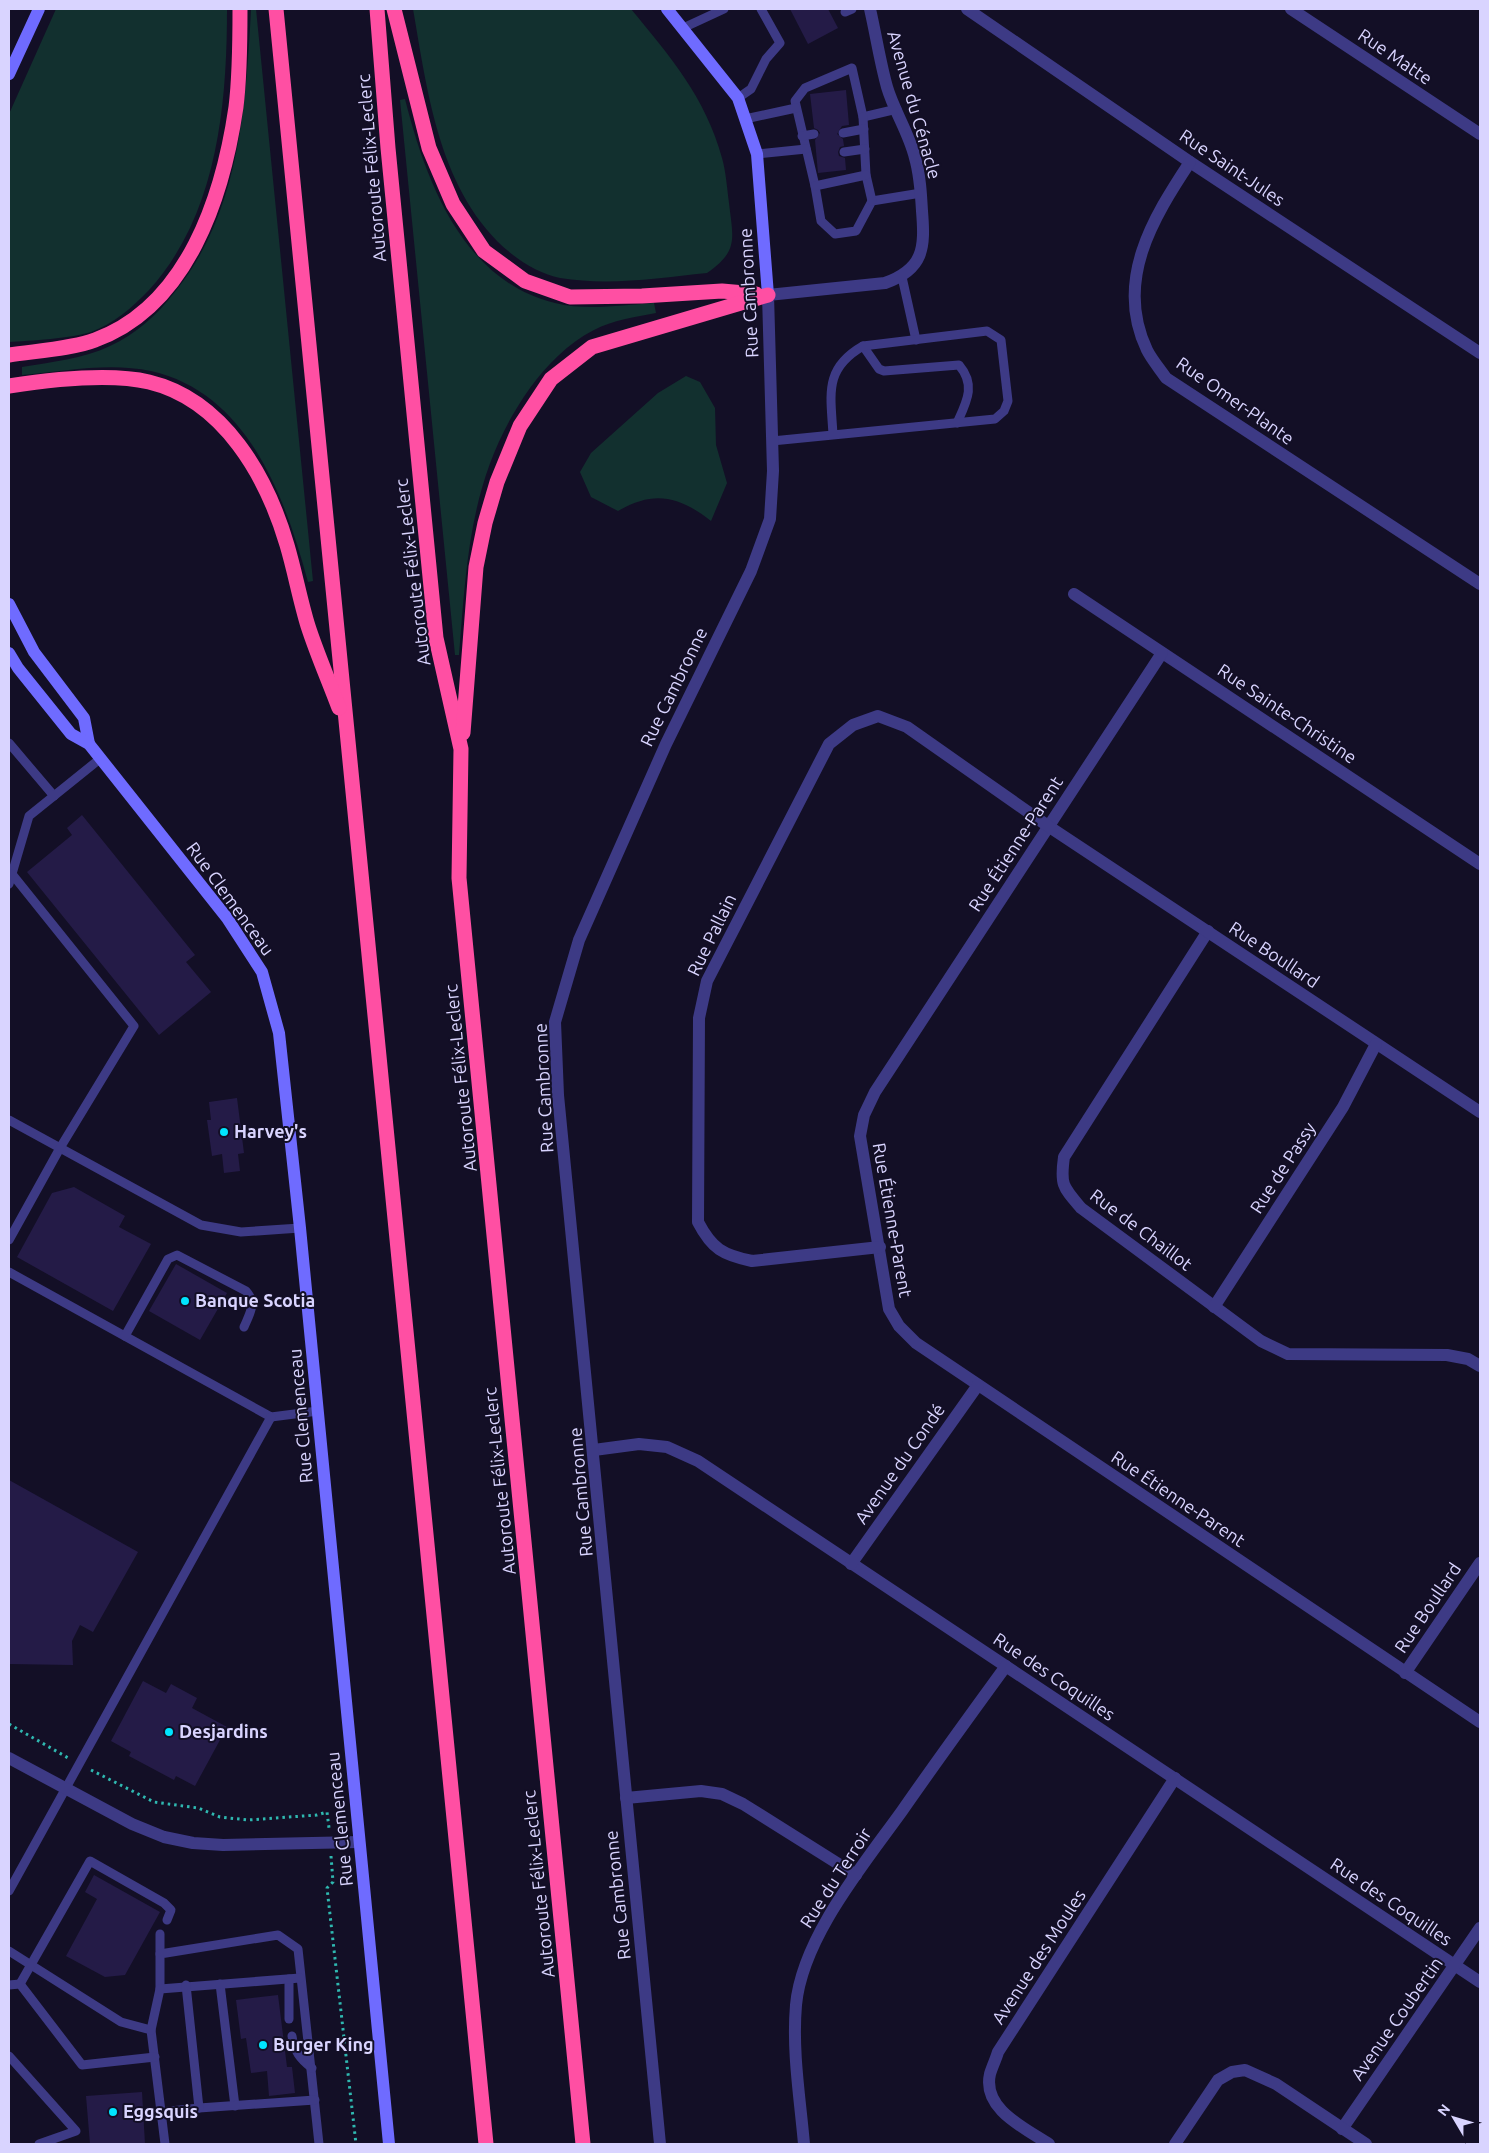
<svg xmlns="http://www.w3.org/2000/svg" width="1489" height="2153" viewBox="0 0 1489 2153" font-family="Ubuntu,sans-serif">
  <rect width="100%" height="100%" fill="#130f26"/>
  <g fill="#12302f">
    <path d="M56,9h171c0,97 -10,206 -78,281 -16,17 -36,34 -58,42 -17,6 -63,9 -82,10v-228z"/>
    <path d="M251,9h5l57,572 -5,1c-23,-85 -60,-189 -157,-211 -41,-9 -87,0 -129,4v-8c29,-5 61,-8 88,-21 26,-12 47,-31 64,-53 65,-79 72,-186 77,-284z"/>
    <path d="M413,9h218c38,46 75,89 91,149 4,14 5,30 7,45 4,35 10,48 -22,70 -48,5 -98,13 -147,5 -16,-3 -34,-13 -47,-23 -73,-58 -85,-160 -100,-246z"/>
    <path d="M405,99c21,83 58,182 150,204 32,8 67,2 99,0l2,10c-21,4 -43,7 -62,17 -26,13 -48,36 -64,58 -60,84 -63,169 -71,267h-4l-55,-555z"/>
    <path d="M686,376l14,6 15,26 1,37 11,38 -16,38c-32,-25 -57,-31 -93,-10l-27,-14 -11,-25 11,-19 67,-60z"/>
  </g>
  <g fill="#241b47">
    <path d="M790,9h38l10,19 -30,16z"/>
    <path d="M846,90l3,35 -7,1 -5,8 6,5 1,7 -4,1 -2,5 1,4 6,2 1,12 -28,3 -3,-33 5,-7 -2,-3 -4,-2 -4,-34z"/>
    <path d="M82,815l113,140 -9,7 25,30 -52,43 -132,-163 45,-37 -5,-7z"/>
    <path d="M237,1098l7,55 -6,1 2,17 -16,2 -2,-19 -10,2 -5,-36h4l-2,-18z"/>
    <path d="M74,1187l51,29 -6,11 32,17 -38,67 -96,-54 35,-64z"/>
    <path d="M176,1264l51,29 -27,47 -51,-29z"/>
    <path d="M9,1480l129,72 -45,80 -13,-7 -8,16 1,24 -64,-1z"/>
    <path d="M143,1681l23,12 5,-9 26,14 -5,10 35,19 -32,59 -19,-10 -2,4 -45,-24 2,-4 -20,-11z"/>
    <path d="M94,1875l66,37 -35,63 -20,2 -39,-21 31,-57 -12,-7z"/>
    <path d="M278,1995l9,72h5l3,26 -26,3 -2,-25 -16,2 -5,-35 -5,1 -5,-39z"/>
    <path d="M142,2092l3,52h-55l-4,-48z"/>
  </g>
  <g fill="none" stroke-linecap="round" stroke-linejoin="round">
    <g stroke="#2fb8b0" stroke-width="3" stroke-dasharray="2.5 4" stroke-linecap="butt">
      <path d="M9,1724l61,35"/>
      <path d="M91,1770l63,32 44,6 22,9 28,3 69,-5 10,-3 2,16"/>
      <path d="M331,1856l2,26 -6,6 29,256"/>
    </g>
    <g stroke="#3d3a85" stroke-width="9">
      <path d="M845,12l7,-3"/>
      <path d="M683,28l41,-19"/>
      <path d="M738,98l13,-9 15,-30 14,-16 -19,-34"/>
      <path d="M897,109l-34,8 -11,-49 -47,20 -10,13 20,85 6,35 14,13 21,-3 16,-30 49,-8"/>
      <path d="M863,117l3,58 6,26"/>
      <path d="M745,119l51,-11"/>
      <path d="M843,133l21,-4"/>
      <path d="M802,136l12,-2"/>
      <path d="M844,152l21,-3"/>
      <path d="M757,154l49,-5"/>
      <path d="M815,186l51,-11"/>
      <path d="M902,277l14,63"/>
      <path d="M863,346l16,23 5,2 75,-6c17,20 8,36 -2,58"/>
      <path d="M772,441l223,-22 9,-8 4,-10 -7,-61 -14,-9 -124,15c-40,23 -32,49 -30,89"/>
      <path d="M9,743l45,53"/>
      <path d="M9,884l20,-68 72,-58"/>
      <path d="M9,1120l192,105 40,7 59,-4"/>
      <path d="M9,1240l51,-92 74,-122 -122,-152"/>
      <path d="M9,1272l262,145 47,-6"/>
      <path d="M125,1336l43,-77 9,-4 69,36c11,12 4,22 -2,36"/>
      <path d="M9,1891l262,-474"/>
      <path d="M160,1934v20"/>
      <path d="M9,1951l112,71 30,8 14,114"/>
      <path d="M289,1979v40"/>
      <path d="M20,1984l70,-123 74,42 7,7 -4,10"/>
      <path d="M220,1984l15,122"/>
      <path d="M9,1985l11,-1 62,81 73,-8"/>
      <path d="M160,1989v-35l118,-19 20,14 21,195"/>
      <path d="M151,2030l9,-41 140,-11"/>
      <path d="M292,2036c2,15 8,23 20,32"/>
      <path d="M9,2056l67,75 -37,13"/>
      <path d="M199,2108l116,-8"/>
      <path d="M161,2112l38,-4 -13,-123"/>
    </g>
    <g stroke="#3d3a85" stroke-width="12">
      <path d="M967,9l223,153 290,191"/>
      <path d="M1291,9l189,125"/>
      <path d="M1190,162c-37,56 -76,119 -43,188 5,10 13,19 19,28l314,206"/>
      <path d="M1074,594l406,270"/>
      <path d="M1162,653l-287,439 -11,23 -4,21 29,173 10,17 17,17 564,379"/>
      <path d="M1208,931l-144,226c-4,28 -1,30 17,51l180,133 27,13 159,1 21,4 12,7"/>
      <path d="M880,1247l-128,14c-29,-6 -40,-12 -54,-39l1,-204 8,-37 122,-237 24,-19 25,-9 29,11 141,99 432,286"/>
      <path d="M1214,1307l129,-200 33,-63"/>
      <path d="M594,1450l45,-6 28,3 31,14 782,521"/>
      <path d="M851,1564l127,-179"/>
      <path d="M1405,1673l75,-110"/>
      <path d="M9,1758l123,66 32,13 29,6 30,2 136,-3"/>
      <path d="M626,1798l75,-7 21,3 21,10 113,71"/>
      <path d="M1342,2129l138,-201"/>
      <path d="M660,2144l-102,-1049 -3,-73 24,-82 87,-196 85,-173 19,-52 3,-48 -5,-176 117,-12c39,-14 40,-35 37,-72 -1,-18 -2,-36 -7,-53 -6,-25 -21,-47 -28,-71 -7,-25 -11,-52 -17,-78"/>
      <path d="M804,2144c-4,-46 -12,-93 -8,-139 6,-67 68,-141 106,-194 34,-49 69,-97 104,-145"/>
      <path d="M1049,2144c-24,-16 -67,-35 -59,-70 2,-7 6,-15 8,-22l177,-274"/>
      <path d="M1175,2144l43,-64 14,-8 13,-2 31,14 90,60"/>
    </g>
    <g stroke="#6f6bff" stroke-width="12">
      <path d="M667,9l71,89 19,56 11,141"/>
      <path d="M9,74l30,-65"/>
      <path d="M9,604l25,48 50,66 5,26"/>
      <path d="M9,653l9,15 53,66 18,10 138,174 35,54 17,61 21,195 89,916"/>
    </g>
    <g stroke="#ff4fa3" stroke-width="15">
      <path d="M276,9l210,2135"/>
      <path d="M377,9l11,139 48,490 25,111 -2,129 124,1266"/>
      <path d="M394,9l35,139 24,56 31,47 41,30 45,16 72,-1 80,-5 34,3"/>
      <path d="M9,355c25,-4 63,-6 86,-15 93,-34 128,-144 141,-233 4,-32 4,-65 4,-98"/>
      <path d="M9,386c39,-6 101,-13 140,-4 75,18 118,95 138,163 8,27 13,55 21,81 9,28 21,55 31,82"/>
      <path d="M463,733l13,-166 9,-44 12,-41 23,-56 31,-47 41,-32 176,-52"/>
    </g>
  </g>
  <g fill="#00e5ff" stroke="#130f26" stroke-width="2">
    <circle cx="224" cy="1132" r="5"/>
    <circle cx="185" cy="1301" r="5"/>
    <circle cx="169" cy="1732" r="5"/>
    <circle cx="263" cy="2045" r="5"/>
    <circle cx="113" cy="2112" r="5"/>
  </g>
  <g text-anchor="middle" stroke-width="4" stroke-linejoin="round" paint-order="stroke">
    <g font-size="18" fill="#d9d4ff" stroke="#130f26">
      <text transform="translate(1395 57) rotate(34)" y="6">Rue Matte</text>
      <text transform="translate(914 105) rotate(74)" y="6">Avenue du Cénacle</text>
      <text transform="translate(372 168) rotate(-95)" y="6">Autoroute Félix-Leclerc</text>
      <text transform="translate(1232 168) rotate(34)" y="6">Rue Saint-Jules</text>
      <text transform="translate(749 293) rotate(-93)" y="6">Rue Cambronne</text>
      <text transform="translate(1235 401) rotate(35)" y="6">Rue Omer-Plante</text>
      <text transform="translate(413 572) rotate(-97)" y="6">Autoroute Félix-Leclerc</text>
      <text transform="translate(674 687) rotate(-64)" y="6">Rue Cambronne</text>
      <text transform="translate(1287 714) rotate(34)" y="6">Rue Sainte-Christine</text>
      <text transform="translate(1016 844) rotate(-57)" y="6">Rue Étienne-Parent</text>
      <text transform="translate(230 899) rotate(54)" y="6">Rue Clemenceau</text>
      <text transform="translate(712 935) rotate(-64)" y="6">Rue Pallain</text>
      <text transform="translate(1274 955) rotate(34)" y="6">Rue Boullard</text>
      <text transform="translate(461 1078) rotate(-96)" y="6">Autoroute Félix-Leclerc</text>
      <text transform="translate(544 1088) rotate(-93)" y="6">Rue Cambronne</text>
      <text transform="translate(1283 1168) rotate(-57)" y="6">Rue de Passy</text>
      <text transform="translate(892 1220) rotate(80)" y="6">Rue Étienne-Parent</text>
      <text transform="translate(1141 1230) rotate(37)" y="6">Rue de Chaillot</text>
      <text transform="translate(301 1416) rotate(-95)" y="6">Rue Clemenceau</text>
      <text transform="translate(900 1464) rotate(-55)" y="6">Avenue du Condé</text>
      <text transform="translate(500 1481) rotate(-96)" y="6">Autoroute Félix-Leclerc</text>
      <text transform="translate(581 1492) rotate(-95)" y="6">Rue Cambronne</text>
      <text transform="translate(1178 1499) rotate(34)" y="6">Rue Étienne-Parent</text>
      <text transform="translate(1428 1608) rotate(-56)" y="6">Rue Boullard</text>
      <text transform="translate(1054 1677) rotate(34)" y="6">Rue des Coquilles</text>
      <text transform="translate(340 1819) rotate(-96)" y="6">Rue Clemenceau</text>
      <text transform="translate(836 1878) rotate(-57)" y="6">Rue du Terroir</text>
      <text transform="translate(539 1884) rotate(-96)" y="6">Autoroute Félix-Leclerc</text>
      <text transform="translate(618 1895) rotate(-96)" y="6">Rue Cambronne</text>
      <text transform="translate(1391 1902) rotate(34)" y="6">Rue des Coquilles</text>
      <text transform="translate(1039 1957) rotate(-57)" y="6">Avenue des Moules</text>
      <text transform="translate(1397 2019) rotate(-55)" y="6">Avenue Coubertin</text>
    </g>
    <g font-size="18" font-weight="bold" fill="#d9d4ff" stroke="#130f26" text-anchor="start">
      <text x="234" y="1138">Harvey's</text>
      <text x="195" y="1307">Banque Scotia</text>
      <text x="179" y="1738">Desjardins</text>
      <text x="273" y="2051">Burger King</text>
      <text x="123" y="2118">Eggsquis</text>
    </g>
  </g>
  <rect width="1489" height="2153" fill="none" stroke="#d9d4ff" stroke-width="20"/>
  <g transform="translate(1454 2118) rotate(308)" stroke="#130f26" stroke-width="4" paint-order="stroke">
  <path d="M0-4L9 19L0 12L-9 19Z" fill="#d9d4ff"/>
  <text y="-8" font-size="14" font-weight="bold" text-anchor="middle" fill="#d9d4ff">N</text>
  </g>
</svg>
